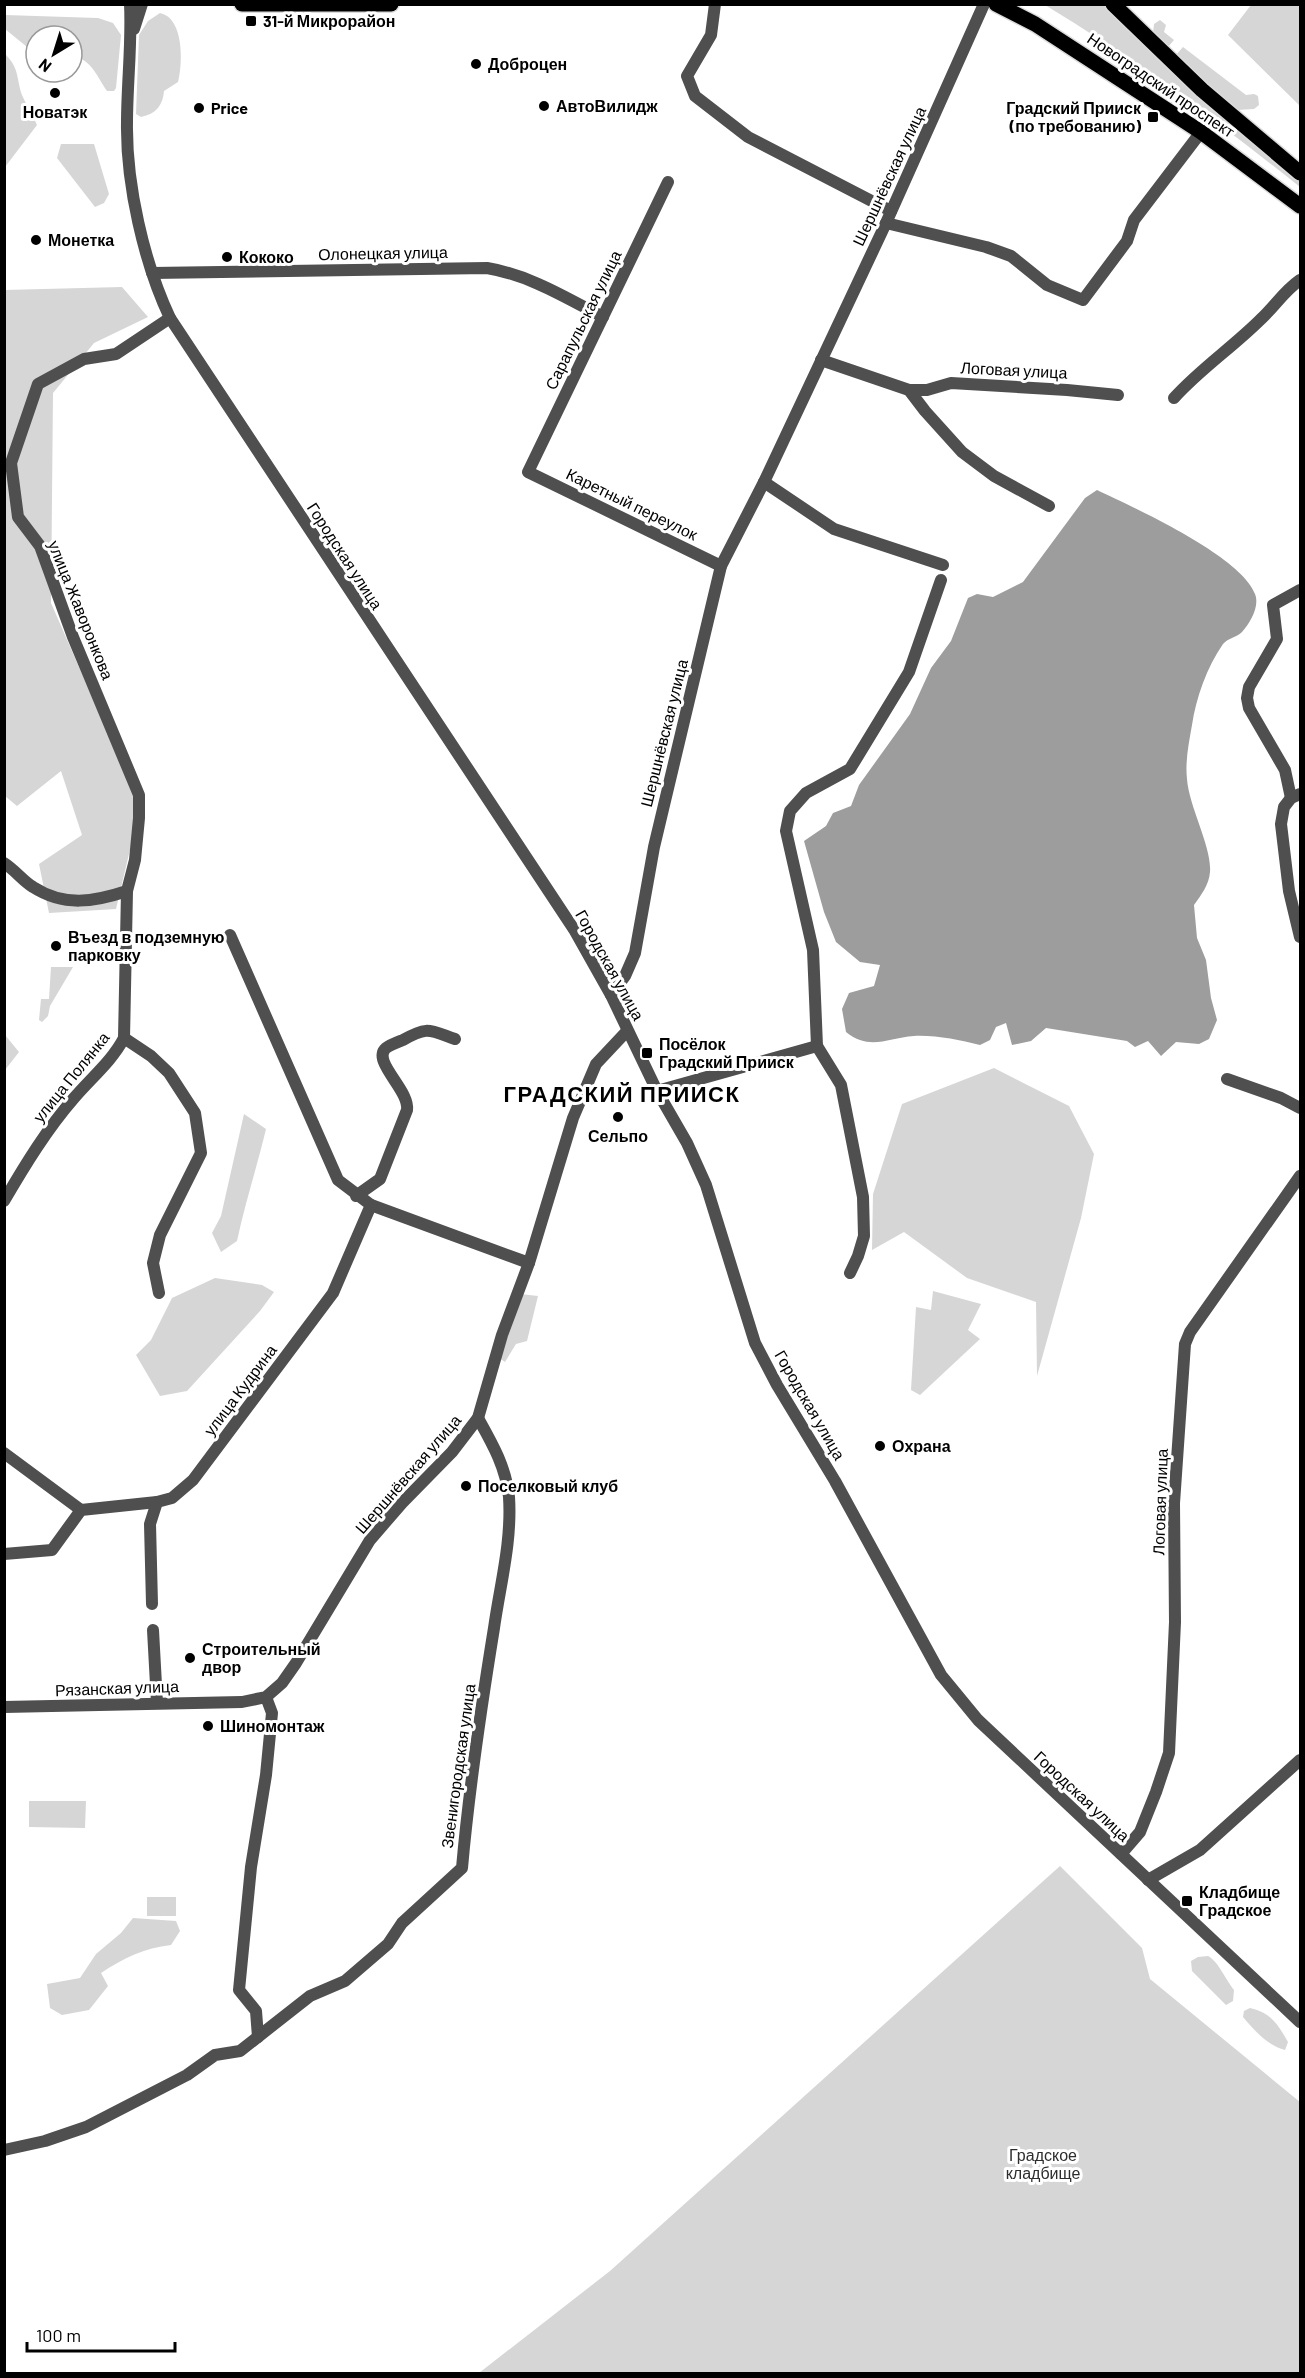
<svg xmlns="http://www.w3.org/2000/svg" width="1305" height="2378" viewBox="0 0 1305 2378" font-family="Barlow,sans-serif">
  <rect width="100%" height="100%" fill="#fff"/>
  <g fill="#d6d6d6">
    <path d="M1045,5h61l194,172v10c-82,-65 -165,-128 -255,-182z"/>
    <path d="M1251,5h49v101l-72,-71z"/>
    <path d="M160,13c24,5 23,50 18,69l-14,9c-1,14 -8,23 -23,26l-5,-3 3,-79 9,-14z"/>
    <path d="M5,15l93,3 15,5 8,12 -5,53 -2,3h-7c-10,-14 -15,-32 -35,-35v-20h-36v15h-4l-27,-22z"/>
    <path d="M1160,20l6,5 -2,7 10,8 -6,7 -15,-14 1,-9z"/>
    <path d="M1183,47l63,48 8,-1 4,2 1,9 -5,4 -17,1 -61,-55z"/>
    <path d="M4,53c16,15 12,25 18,42 4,10 11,20 15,30l-32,42z"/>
    <path d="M61,144h33l15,50 -5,9 -9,4 -38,-49z"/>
    <path d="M122,287l26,30 -54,26 -41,50 -2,210 89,204 -24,102 -67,4 -10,-49 43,-29 -21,-64 -44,35 -12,-10 -1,-506z"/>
    <path d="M51,967h22l-23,39 -2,10 -6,6 -3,-2 2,-21h8z"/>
    <path d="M5,1035l14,17 -14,18 -1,-35z"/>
    <path d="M994,1068l75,38 25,48 -13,64 -44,158 -1,-74 -69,-24 -63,-46 -32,18 1,-56 29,-90z"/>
    <path d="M244,1114l22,15c-9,38 -21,74 -29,112l-16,11 -9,-19 9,-17z"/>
    <path d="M215,1278l47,7 12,7 -14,19 -73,80 -27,5 -24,-41 15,-15 21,-42z"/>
    <path d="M933,1291l48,13 -13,26 12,9 -60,56 -9,-5 5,-83 15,3z"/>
    <path d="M520,1294l18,2 -11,45 -11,3 -11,18 -6,-4z"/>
    <path d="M29,1801h57l-1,27 -56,-1z"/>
    <path d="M1060,1866l82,82 8,31 150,123v271h-821l131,-102z"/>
    <rect x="147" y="1897" width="29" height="19"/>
    <path d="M133,1918l43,3 4,10 -9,14c-27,3 -47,13 -70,28l7,13 -19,24 -27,5 -12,-7 -3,-24 33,-6 16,-24 25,-21z"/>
    <path d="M1208,1956c10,5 18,24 26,34l-1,11 -7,4 -34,-34 -1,-10 7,-4z"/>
    <path d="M1250,2008c21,5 27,15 38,34l-3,8c-18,-5 -30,-19 -42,-33l1,-6z"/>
  </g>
  <path fill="#9d9d9d" d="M1097,490c38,18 144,66 158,104 5,12 -5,29 -13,38 -5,5 -14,6 -19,12 -16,23 -27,54 -31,81 -3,17 -7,36 -5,54 2,28 25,68 23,93 -1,13 -9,23 -16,33l3,33 9,22 5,38 6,22 -8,19 -10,5 -23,-2 -15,14 -13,-15 -13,6 -8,-6 -81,-13 -15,13 -19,4 -6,-22 -10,4 -6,13 -10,5c-21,-5 -44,-10 -66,-9 -27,2 -44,15 -68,-4l-4,-23 7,-16 25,-7 6,-21 -20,-3 -24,-20 -12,-30 -20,-71 22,-15 7,-13 18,-7 8,-21 51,-71 21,-46 20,-27 17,-43 9,-4 16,3 30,-15 62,-84z"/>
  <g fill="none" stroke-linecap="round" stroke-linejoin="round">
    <defs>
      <g id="primary">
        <path d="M242,4h149"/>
        <path d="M996,4l39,20 166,108 99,74"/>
        <path d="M1113,4l89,86 98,83"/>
      </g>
    </defs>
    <use href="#primary" stroke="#dbdbdb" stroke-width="18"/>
    <g stroke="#4f4f4f" stroke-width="12">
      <path d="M715,4l-4,31 -24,41 8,20 53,41 143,74"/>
      <path d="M668,182l-140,290 193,94"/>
      <path d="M886,223l100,24 25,9 36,29 36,15 44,-59 7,-21 67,-88"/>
      <path d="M152,273l335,-5c42,7 78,29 116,49"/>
      <path d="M821,360l88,30 16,21 37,41 32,24 55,30"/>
      <path d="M909,390h18l24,-7 116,7 51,5"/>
      <path d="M1174,398c26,-29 59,-51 87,-79 14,-13 23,-28 39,-39"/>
      <path d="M764,482l70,47 109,36"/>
      <path d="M1300,794l-9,4 -7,9 -3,17 8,67 11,46"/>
      <path d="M1291,798l-6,-28 -36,-62 -2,-10 2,-11 28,-48 -4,-34 27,-15"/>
      <path d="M4,863c11,7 19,18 29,24 31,20 61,15 94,4"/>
      <path d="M611,995l14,-19 10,-23 19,-106 67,-281 43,-84 122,-259 98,-219"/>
      <path d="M124,1038l27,18 18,17 26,40 6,40 -41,82 -7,28 6,30"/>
      <path d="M1227,1079l54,19 19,10"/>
      <path d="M657,1091l160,-45"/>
      <path d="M356,1196l24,-17 27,-69c3,-20 -36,-49 -21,-62 4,-3 12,-6 17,-8 25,-14 26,-10 52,-1"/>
      <path d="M4,1201c21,-36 43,-72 70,-103 17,-20 38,-37 50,-60l3,-147 8,-31 4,-42v-23l-66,-158 -33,-91 -22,-29 -7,-54 27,-79 46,-25 32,-5 54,-36"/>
      <path d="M371,1205l158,58"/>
      <path d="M850,1273l8,-17 6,-20 -1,-39 -22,-112 -24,-39 -4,-96 -27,-119 4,-20 16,-18 44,-24 59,-97 32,-92"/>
      <path d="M4,1453l77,57"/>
      <path d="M4,1554l48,-4 29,-40 76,-8"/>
      <path d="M152,1604l-2,-80 7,-22 15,-4 21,-18 140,-187 38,-88 -33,-25 -108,-245"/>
      <path d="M153,1630l4,73"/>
      <path d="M1121,1854l19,-22 16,-40 13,-39 6,-131 -1,-119 11,-159 5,-12 110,-156"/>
      <path d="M1148,1880l52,-30 100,-90"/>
      <path d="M258,2037l-2,-26 -17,-21 12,-123 15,-92 6,-62 -6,-16"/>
      <path d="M4,2150l41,-9 41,-14 101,-52 28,-20 25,-4 70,-55 35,-15 43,-37 14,-21 60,-55c7,-80 19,-160 32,-240 6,-43 18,-86 15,-131 -3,-30 -17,-54 -31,-79"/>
    </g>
    <g stroke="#4f4f4f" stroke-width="12">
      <path d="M130,4c2,40 -3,79 -3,119 -1,61 17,140 43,195l405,613 36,64 46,96 30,52 19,42 49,158 22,42 58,96 106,194 37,45 322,302"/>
      <path d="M134,29l8,-25"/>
      <path d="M4,1707l238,-5 24,-5 16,-14 14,-20 74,-123 32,-37 50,-51 26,-34 24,-83 27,-72 44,-145 23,-54 31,-33"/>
    </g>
    <use href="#primary" stroke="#000" stroke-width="15"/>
  </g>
  <g fill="#000" stroke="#fff" stroke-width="2">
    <rect x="245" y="15" width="12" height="12" rx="3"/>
    <circle cx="476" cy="64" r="6"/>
    <circle cx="55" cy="93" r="6"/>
    <circle cx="544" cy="106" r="6"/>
    <circle cx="199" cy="108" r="6"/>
    <rect x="1147" y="111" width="12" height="12" rx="3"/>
    <circle cx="36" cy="240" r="6"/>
    <circle cx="227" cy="257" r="6"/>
    <circle cx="56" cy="946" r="6"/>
    <rect x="641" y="1047" width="12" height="12" rx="3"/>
    <circle cx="618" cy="1117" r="6"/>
    <circle cx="880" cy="1446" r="6"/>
    <circle cx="466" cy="1486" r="6"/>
    <circle cx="190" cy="1658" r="6"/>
    <circle cx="208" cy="1726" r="6"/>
    <rect x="1181" y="1895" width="12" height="12" rx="3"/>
  </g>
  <g text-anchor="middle" stroke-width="6" stroke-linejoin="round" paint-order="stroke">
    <g font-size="16" font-weight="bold" fill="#000" stroke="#fff" text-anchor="start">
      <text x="263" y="27">31-й Микрорайон</text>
      <text x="488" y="70">Доброцен</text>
      <text x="556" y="112">АвтоВилидж</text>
      <text x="211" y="114">Price</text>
      <text x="1141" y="114" text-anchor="end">Градский Прииск<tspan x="1141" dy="18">(по требованию)</tspan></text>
      <text x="55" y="118" text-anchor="middle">Новатэк</text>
      <text x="48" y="246">Монетка</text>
      <text x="239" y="263">Кококо</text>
      <text x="68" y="943">Въезд в подземную<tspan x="68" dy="18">парковку</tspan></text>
      <text x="659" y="1050">Посёлок<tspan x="659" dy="18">Градский Прииск</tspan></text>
      <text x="618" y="1142" text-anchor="middle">Сельпо</text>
      <text x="892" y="1452">Охрана</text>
      <text x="478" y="1492">Поселковый клуб</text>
      <text x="202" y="1655">Строительный<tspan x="202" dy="18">двор</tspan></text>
      <text x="220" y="1732">Шиномонтаж</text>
      <text x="1199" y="1898">Кладбище<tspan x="1199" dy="18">Градское</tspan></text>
    </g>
    <g font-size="16" fill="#000" stroke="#fff">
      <text transform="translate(1161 85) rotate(34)" y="6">Новоградский проспект</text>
      <text transform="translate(889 176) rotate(-65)" y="6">Шершнёвская улица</text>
      <text transform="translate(383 253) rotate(-1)" y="6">Олонецкая улица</text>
      <text transform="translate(583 320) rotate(-64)" y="6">Сарапульская улица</text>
      <text transform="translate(1014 370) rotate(3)" y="6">Логовая улица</text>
      <text transform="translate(632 504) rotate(26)" y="6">Каретный переулок</text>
      <text transform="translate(345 556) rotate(57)" y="6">Городская улица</text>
      <text transform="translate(81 610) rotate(68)" y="6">улица Жаворонкова</text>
      <text transform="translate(664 733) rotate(-76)" y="6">Шершнёвская улица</text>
      <text transform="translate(610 965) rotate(61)" y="6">Городская улица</text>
      <text transform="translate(71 1077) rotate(-51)" y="6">улица Полянка</text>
      <text transform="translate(240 1390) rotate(-53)" y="6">улица Кудрина</text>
      <text transform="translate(810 1405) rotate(60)" y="6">Городская улица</text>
      <text transform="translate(408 1474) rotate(-49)" y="6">Шершнёвская улица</text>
      <text transform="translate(1160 1502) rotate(-88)" y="6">Логовая улица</text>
      <text transform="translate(117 1688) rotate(-2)" y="6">Рязанская улица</text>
      <text transform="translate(458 1766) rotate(-82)" y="6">Звенигородская улица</text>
      <text transform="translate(1082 1796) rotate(43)" y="6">Городская улица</text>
    </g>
    <g font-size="16" fill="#2d2d2d" stroke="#fff">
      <text x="1043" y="2161">Градское<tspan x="1043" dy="18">кладбище</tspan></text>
    </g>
    <g font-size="22" font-weight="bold" letter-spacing="1.5" fill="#000" stroke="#fff">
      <text x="622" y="1102">ГРАДСКИЙ ПРИИСК</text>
    </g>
  </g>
  <rect width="1305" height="2378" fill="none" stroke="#000000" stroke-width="12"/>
  <g transform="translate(54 54) rotate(218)"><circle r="28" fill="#ffffff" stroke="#999999" stroke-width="1.5"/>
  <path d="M0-4.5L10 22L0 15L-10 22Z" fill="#000000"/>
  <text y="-9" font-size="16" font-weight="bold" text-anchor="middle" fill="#000000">N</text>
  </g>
  <path d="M27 2342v9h148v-9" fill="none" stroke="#000000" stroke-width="3"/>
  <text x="36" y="2342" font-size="18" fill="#000000" stroke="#ffffff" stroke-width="4.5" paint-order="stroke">100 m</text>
</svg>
